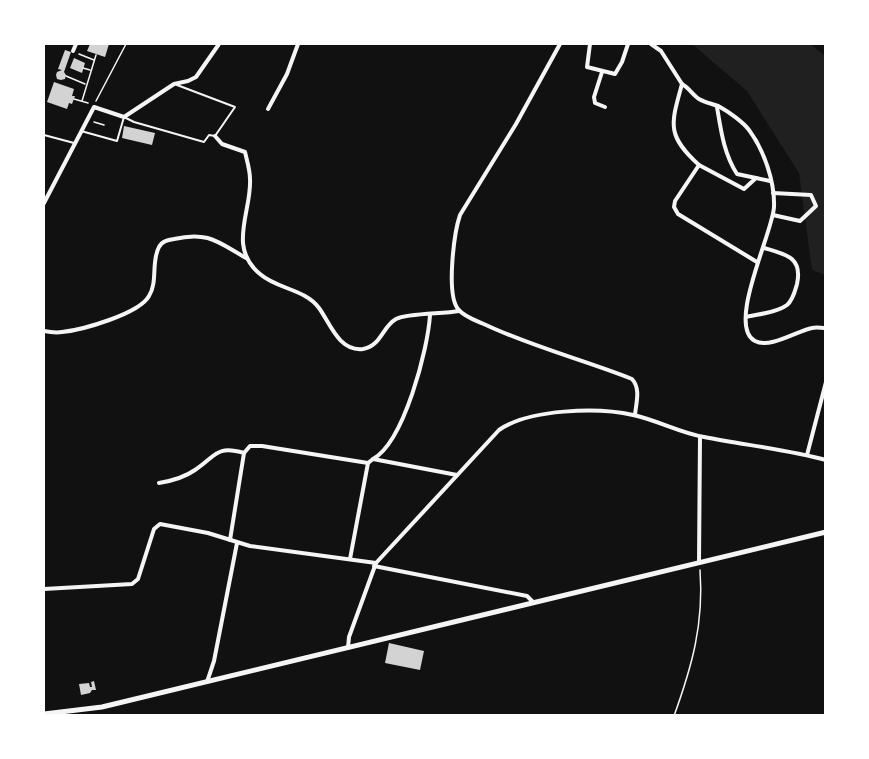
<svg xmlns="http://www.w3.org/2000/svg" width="869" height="759" viewBox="0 0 869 759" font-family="Arial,sans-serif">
  <rect width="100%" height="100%" fill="#111"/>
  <path fill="#202020" d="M692,44h118l15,12v219l-13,-5 -13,-97 -52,-82z"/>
  <g fill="#d3d3d3">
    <path d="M90,44h19l-4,13 -18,-6z"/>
    <path d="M65,50l6,2 -7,20 2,3 -1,4 -4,1 -4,-1 -1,-4 1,-3 5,-2 -4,-1z"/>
    <path d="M74,58l11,5 -3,10 -12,-5z"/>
    <path d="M54,82l20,7 -2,7h3l-3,8 -3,-1 -2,6 -20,-7z"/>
    <path d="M124,126l31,7 -3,12 -30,-7z"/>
    <path d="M389,643l35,8 -4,19 -35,-7z"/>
    <path d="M94,681l2,9h-4l-2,3 -9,2 -2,-11 10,-1 1,4h2l-1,-5z"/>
  </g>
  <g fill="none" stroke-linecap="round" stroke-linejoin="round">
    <g stroke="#f5f5f5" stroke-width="1.5">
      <path d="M79,54l15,6"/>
      <path d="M83,68l7,2"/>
      <path d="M66,76l19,8"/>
      <path d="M74,99l14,4"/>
      <path d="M82,101l14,-46"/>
      <path d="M96,101l30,-57"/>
      <path d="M94,122l10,3"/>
      <path d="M674,716c18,-50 30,-92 26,-146"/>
    </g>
    <g stroke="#f5f5f5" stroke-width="2">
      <path d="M81,131l36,10 7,-24 10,5 70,20 5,-7 6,1 20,-29 -58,-22"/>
      <path d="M44,135l30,8"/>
    </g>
    <g stroke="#f5f5f5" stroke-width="4">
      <path d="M560,44l-44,80 -56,91c-6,18 -14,79 -2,94 6,8 19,12 28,16 47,22 98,35 146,54 9,10 4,24 3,36"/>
      <path d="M590,44l-3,23 28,7 7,-12 6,-18"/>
      <path d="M651,44l10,7 21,33c7,4 11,11 17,15 7,4 15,5 21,8 9,5 23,15 29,23 15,20 26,52 25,77 -1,25 -48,119 -19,134 15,8 42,-10 57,-13 4,-1 9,0 14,0"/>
      <path d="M73,51l3,-7"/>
      <path d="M602,72l-8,25 1,6 10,4"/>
      <path d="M682,84c-11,40 -16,51 17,81"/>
      <path d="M717,107c4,24 7,47 20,67l19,4"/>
      <path d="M268,109l19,-35 11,-30"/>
      <path d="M215,136l7,8 23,8c2,9 5,18 5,27 2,32 -23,68 10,95 17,15 45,15 59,34 11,15 20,44 44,41 18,-3 19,-22 33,-30 12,-6 47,-5 63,-8"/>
      <path d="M44,203l50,-96 30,10 50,-33 14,-3 8,-4 23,-33"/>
      <path d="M773,215l27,6 16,-15 -5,-11 -38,-2"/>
      <path d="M757,262l-79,-48 -4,-7 1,-6 24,-36 45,24 12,-11 14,3"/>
      <path d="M746,317c12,-3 30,-4 41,-12 6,-5 8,-14 10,-21 6,-27 -12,-30 -33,-36"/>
      <path d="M44,331c5,1 12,2 18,1 20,-2 77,-18 87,-36 9,-14 2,-35 10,-49 3,-6 9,-7 15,-8 34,-8 44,3 72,19"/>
      <path d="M244,453l6,-7h12l106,17 -18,96"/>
      <path d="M807,455l19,-73"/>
      <path d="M373,459c31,-17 55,-110 57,-144"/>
      <path d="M368,463l5,-4 84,16"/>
      <path d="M159,483c12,-2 26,-6 36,-13 21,-14 21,-25 49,-17l-14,87"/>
      <path d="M699,562l1,-125"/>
      <path d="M376,563l123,-133c30,-21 99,-23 134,-15 24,5 47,18 71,22 40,8 81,12 122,23"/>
      <path d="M374,566l153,30 6,6"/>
      <path d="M44,589l88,-5 6,-5 16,-50 6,-5 48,9 42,13 126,17 -27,74 -1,11"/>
      <path d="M207,682l7,-21 23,-118"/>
    </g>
    <path stroke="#f5f5f5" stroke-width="5" d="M44,714l58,-7 724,-175"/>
  </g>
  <rect width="869" height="759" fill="none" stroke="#ffffff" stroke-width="90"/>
</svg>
